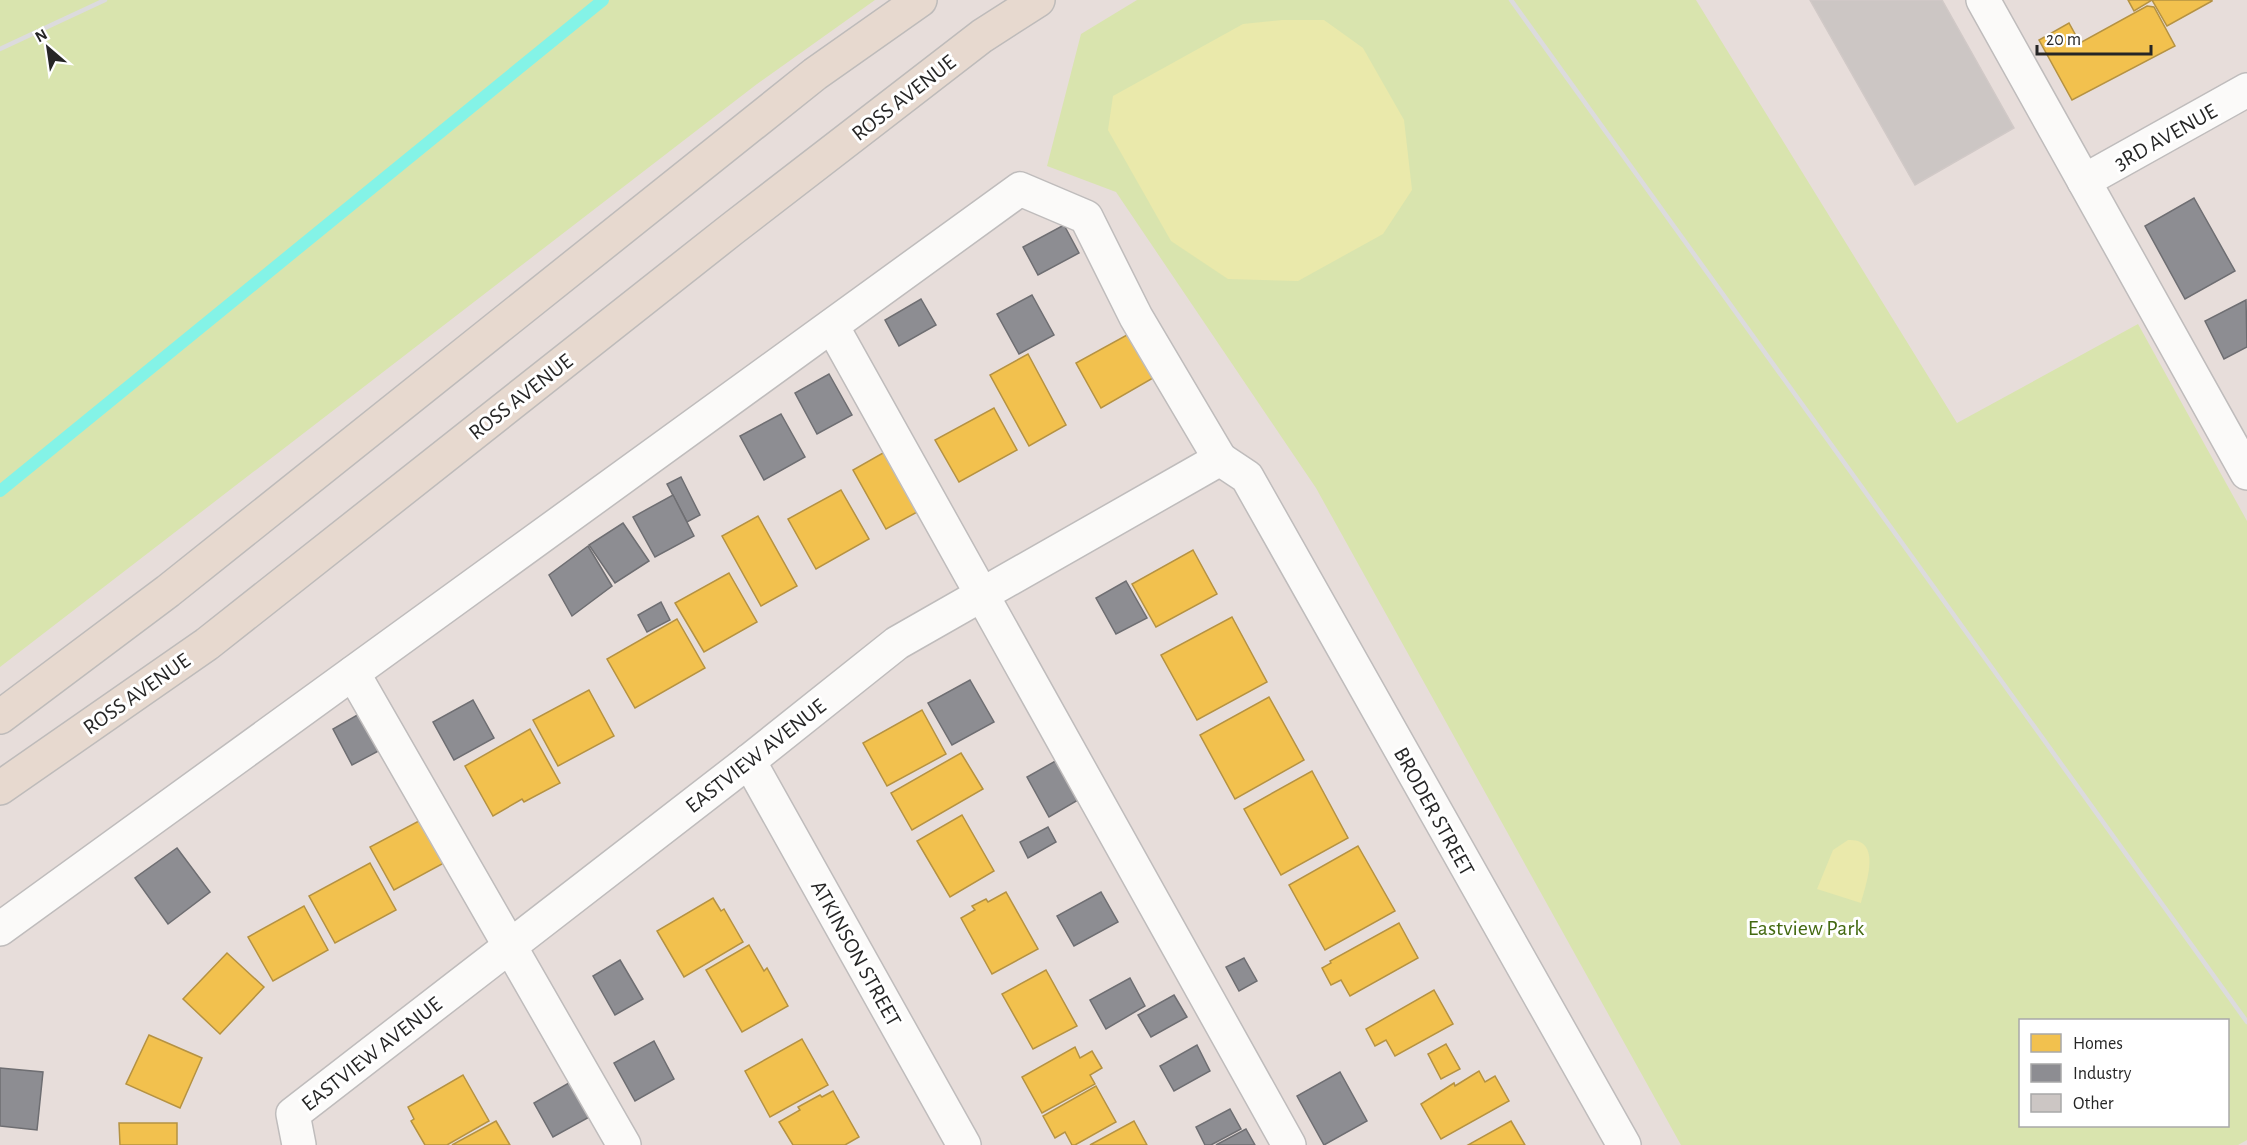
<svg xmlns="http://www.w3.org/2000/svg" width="2247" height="1145" viewBox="0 0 2247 1145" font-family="'Alegreya Sans',sans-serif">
  <rect width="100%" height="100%" fill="#e7ddda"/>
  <g fill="#d9e4ae" fill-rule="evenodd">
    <path d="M0,0h875l-118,84 -757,583z"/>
    <path d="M1137,0h559l261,423 181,-99 109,197v619l-9,5h-557l-365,-657 -200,-296 -69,-26 34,-132zM2020,1020h208v106h-208z"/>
  </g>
  <g fill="#eae9ab">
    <path d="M1282,20h42l39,28 41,72 8,70 -29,44 -85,47 -70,-2 -57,-38 -63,-111 5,-34 130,-72z"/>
    <path d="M1848,840c35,-2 18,44 13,63l-44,-14 16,-39z"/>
  </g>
  <g fill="#f2c14e" stroke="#b59242" stroke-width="1.5">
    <path d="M2128,0h24l-18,11z"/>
    <path d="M2152,0h60v1l-45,25z"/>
    <path d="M2147,6l7,1 21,39 -103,54 -33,-60 30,-17 11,20z"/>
    <path d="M1136,330l24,44 -59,34 -25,-45z"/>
    <path d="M1028,354l38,71 -37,21 -39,-71z"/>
    <path d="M994,408l23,42 -58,32 -24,-42z"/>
    <path d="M897,445l33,60 -44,24 -33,-59z"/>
    <path d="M841,490l28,49 -53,30 -28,-50z"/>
    <path d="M758,516l39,70 -36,20 -39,-70z"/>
    <path d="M1193,550l24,44 -61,33 -24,-43z"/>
    <path d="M729,573l28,49 -53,30 -29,-49z"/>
    <path d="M1232,617l35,65 -70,38 -36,-65z"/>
    <path d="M677,619l28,49 -70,40 -28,-49z"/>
    <path d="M589,690l25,46 -56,30 -25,-46z"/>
    <path d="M1269,697l35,63 -69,39 -35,-64z"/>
    <path d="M922,710l24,44 -59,32 -24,-43z"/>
    <path d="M530,729l30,54 -36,19 -2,-3 -29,17 -28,-50z"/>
    <path d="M961,753l22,36 -71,41 -21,-37z"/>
    <path d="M1312,771l36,67 -67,37 -37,-66z"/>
    <path d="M432,814l23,43 -61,33 -24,-43z"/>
    <path d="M962,815l32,56 -44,26 -33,-56z"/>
    <path d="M1358,846l37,65 -70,39 -36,-65z"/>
    <path d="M370,863l26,47 -61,33 -26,-47z"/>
    <path d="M1006,892l32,57 -46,25 -31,-56 14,-8 -3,-4 14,-7 2,3z"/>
    <path d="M713,898l8,13 3,-2 19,33 -59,35 -27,-46z"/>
    <path d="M304,906l24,44 -55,31 -25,-44z"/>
    <path d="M1399,923l19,35 -68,38 -9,-16 -10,5 -9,-17 9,-5 -1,-2z"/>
    <path d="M749,945l15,26 3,-3 21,38 -46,26 -36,-62z"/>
    <path d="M227,953l37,34 -44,47 -37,-35z"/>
    <path d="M1046,970l31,56 -44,23 -31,-55z"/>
    <path d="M1434,990l19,34 -58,32 -9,-16 -11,6 -9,-17z"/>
    <path d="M149,1035l53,23 -22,50 -54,-24z"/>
    <path d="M802,1039l26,46 -58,32 -25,-46z"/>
    <path d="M1446,1044l14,25 -19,10 -13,-25z"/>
    <path d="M1075,1047l5,11 12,-7 10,17 -12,7 5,9 -53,29 -20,-36z"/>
    <path d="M1479,1071l6,11 10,-6 14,25 -68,38 -20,-35 33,-21 1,3z"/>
    <path d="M463,1075l26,46 -42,24h-22l-14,-24 3,-2 -6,-12z"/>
    <path d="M1096,1086l20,36 -41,23h-3l-7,-13 -10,6 -12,-22z"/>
    <path d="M833,1091l26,46 -14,8h-52l-14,-23 21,-12 -2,-3 22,-12 2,2z"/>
    <path d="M496,1121l14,24h-58z"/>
    <path d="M1134,1121l13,24h-57z"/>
    <path d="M1511,1121l14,24h-57z"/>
    <path d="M119,1123h58v22h-57z"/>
  </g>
  <g fill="#8d8d92" stroke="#6e6e72" stroke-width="1.5">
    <path d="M2194,198l41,73 -50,28 -40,-73z"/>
    <path d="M1064,225l15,28 -41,22 -15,-28z"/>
    <path d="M1032,295l22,40 -35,19 -22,-40z"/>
    <path d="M921,299l15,26 -37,21 -14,-26z"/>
    <path d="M2246,300l1,47 -23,12 -19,-38z"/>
    <path d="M829,374l23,41 -35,19 -22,-41z"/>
    <path d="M781,414l24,43 -41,23 -24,-44z"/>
    <path d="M681,477l19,38 -13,7 -20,-38z"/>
    <path d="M673,495l21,41 -39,21 -22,-40z"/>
    <path d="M623,523l26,38 -34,22 -26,-38z"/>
    <path d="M588,546l24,40 -40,30 -23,-41z"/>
    <path d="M1126,581l21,37 -31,16 -20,-36z"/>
    <path d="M661,602l9,18 -23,12 -9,-17z"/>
    <path d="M970,680l24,42 -42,23 -24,-42z"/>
    <path d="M473,700l21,38 -40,22 -21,-38z"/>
    <path d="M366,710l20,37 -34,18 -19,-36z"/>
    <path d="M1068,754l22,39 -41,24 -22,-40z"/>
    <path d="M1048,827l8,15 -28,16 -8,-16z"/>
    <path d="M177,848l33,44 -42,32 -33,-46z"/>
    <path d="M1101,892l17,30 -44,24 -17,-30z"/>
    <path d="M1244,958l13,23 -18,10 -13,-24z"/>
    <path d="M620,960l23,39 -28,16 -22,-39z"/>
    <path d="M1130,978l15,28 -39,23 -16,-29z"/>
    <path d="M1174,995l13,22 -36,20 -13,-22z"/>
    <path d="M654,1041l20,38 -39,22 -21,-38z"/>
    <path d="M1197,1045l13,26 -36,20 -14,-25z"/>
    <path d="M0,1068l43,4 -6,58 -37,-4z"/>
    <path d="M1340,1072l27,49 -43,24 -27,-49z"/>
    <path d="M574,1080l19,35 -40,22 -19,-34z"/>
    <path d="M1230,1109l11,20 -30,16h-6l-9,-18z"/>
    <path d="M1246,1129l9,16h-39z"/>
  </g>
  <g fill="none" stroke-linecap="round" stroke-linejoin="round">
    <path stroke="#84f3e7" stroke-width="12" d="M0,491l603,-491"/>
  </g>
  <path fill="#ccc6c4" stroke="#d1c9c7" stroke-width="1.5" d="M1810,0h132l72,128 -99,57z"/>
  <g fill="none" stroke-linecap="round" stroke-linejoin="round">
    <defs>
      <g id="minor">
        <path d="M1983,0l264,473"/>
        <path d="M2084,181l163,-91"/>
        <path d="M832,326l457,819"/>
        <path d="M353,673l271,472"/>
        <path d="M749,761l215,384"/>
        <path d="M0,929l1020,-740 66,28 50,100 84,142"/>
        <path d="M299,1145l-6,-31 456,-353 148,-118 323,-184 27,18 377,668"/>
      </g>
      <g id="major">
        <path d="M0,717l168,-126 647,-517 105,-74"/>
        <path d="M0,788l207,-144 525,-415 250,-193 56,-36"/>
      </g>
    </defs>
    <use href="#minor" stroke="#bfbcbc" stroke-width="36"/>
    <use href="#major" stroke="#bebbba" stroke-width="36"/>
    <use href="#minor" stroke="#fbfaf9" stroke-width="33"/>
    <use href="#major" stroke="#e7d9cf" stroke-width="33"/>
    <g stroke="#dcdbdd" stroke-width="4.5">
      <path d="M1511,0l736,1022"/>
      <path d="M0,49l105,-49"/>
    </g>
  </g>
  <g text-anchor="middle" stroke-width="6" stroke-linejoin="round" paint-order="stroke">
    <g font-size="22" fill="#262626" stroke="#fff">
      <text transform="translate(903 97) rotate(-38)" y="8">ROSS AVENUE</text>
      <text transform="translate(2165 136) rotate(-29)" y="8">3RD AVENUE</text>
      <text transform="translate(520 396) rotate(-38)" y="8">ROSS AVENUE</text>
      <text transform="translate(136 693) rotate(-35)" y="8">ROSS AVENUE</text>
      <text transform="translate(755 755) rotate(-38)" y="8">EASTVIEW AVENUE</text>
      <text transform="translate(1435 811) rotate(61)" y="8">BRODER STREET</text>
      <text transform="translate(857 953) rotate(61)" y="8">ATKINSON STREET</text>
      <text transform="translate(371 1053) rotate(-38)" y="8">EASTVIEW AVENUE</text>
    </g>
    <g font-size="22" fill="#436911" stroke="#fff">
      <text x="1806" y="935">Eastview Park</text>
    </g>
  </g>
  <rect x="2019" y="1019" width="210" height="108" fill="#ffffff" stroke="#a8a8a8" stroke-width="1.5"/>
  <rect x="2031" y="1034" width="30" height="18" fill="#f2c14e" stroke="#a8a8a8" stroke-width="1.5"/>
  <text x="2073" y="1049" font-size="18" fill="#262626">Homes</text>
  <rect x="2031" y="1064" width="30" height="18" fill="#8d8d92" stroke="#a8a8a8" stroke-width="1.5"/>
  <text x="2073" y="1079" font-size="18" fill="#262626">Industry</text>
  <rect x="2031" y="1094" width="30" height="18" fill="#ccc6c4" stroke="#a8a8a8" stroke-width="1.5"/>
  <text x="2073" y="1109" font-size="18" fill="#262626">Other</text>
  <g transform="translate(48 48) rotate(331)" stroke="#ffffff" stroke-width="4.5" paint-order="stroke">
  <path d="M0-4.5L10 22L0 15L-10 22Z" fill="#262626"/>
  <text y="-9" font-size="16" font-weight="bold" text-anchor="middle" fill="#262626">N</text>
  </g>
  <path d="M2037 45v9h114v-9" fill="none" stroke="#262626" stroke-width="3"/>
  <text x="2046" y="45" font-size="18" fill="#262626" stroke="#ffffff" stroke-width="4.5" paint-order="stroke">20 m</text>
</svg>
